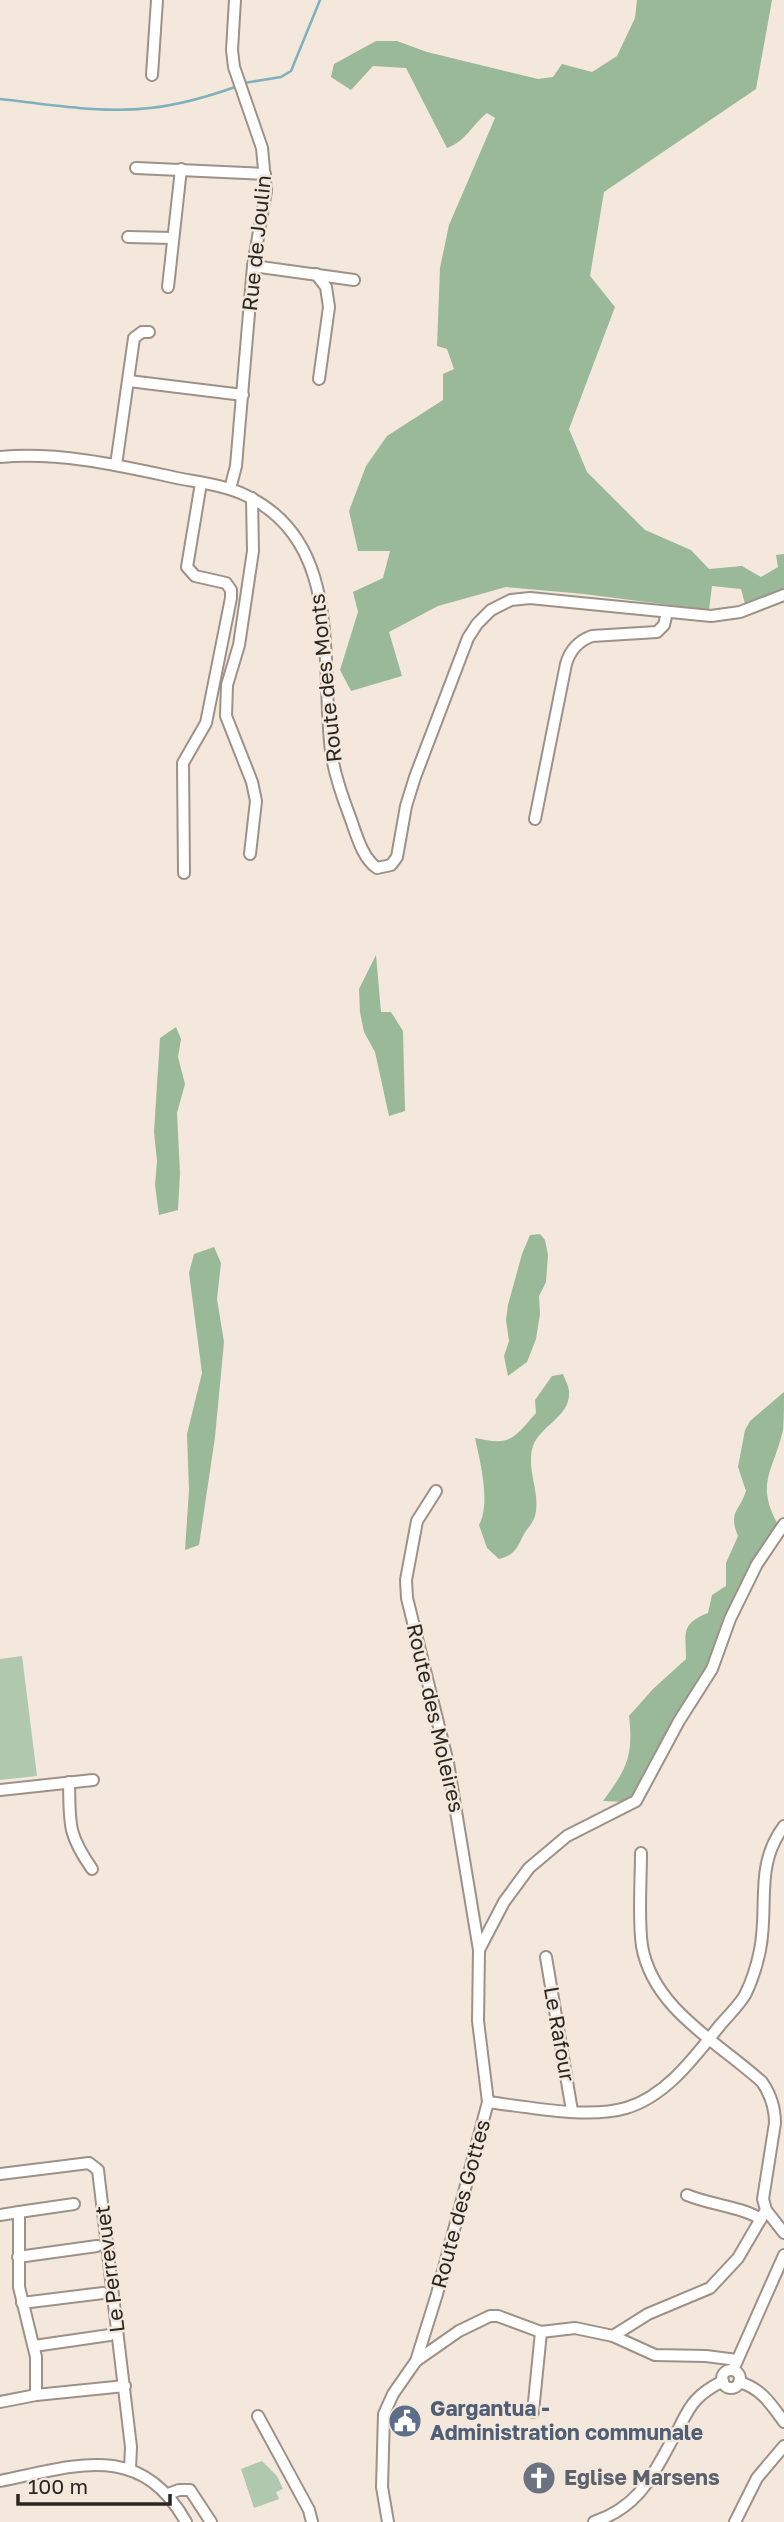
<svg xmlns="http://www.w3.org/2000/svg" width="784" height="2522" viewBox="0 0 784 2522" font-family="'Golos Text',sans-serif">
  <rect width="100%" height="100%" fill="#f4e7dc"/>
  <g fill="#afc8ae">
    <path d="M22,1656l15,120 -37,4v-121z"/>
    <path d="M262,2461l15,15 6,13 -7,3 3,7 -25,9 -13,-39z"/>
  </g>
  <g fill="#99b999">
    <path d="M637,0h135l-16,89 -152,103 -14,84 25,31 -46,122 18,43 58,58 46,20 18,19 33,-3 19,11 17,-10 -2,-12 8,-1v34l-21,11 -18,5 -4,-15 -29,-3 -3,24 -125,-16 -78,-7 -68,19 -49,26 13,44 -51,15 -11,-21 18,-58 -5,-20 30,-14 7,-27h-32l-9,-40 17,-45 21,-30 56,-36v-26l11,-5 -7,-20 -10,-3 3,-78 9,-43 46,-107 -8,-5c-15,12 -21,28 -40,35l-41,-80 -33,-2 -22,24 -20,-13 3,-13 42,-23h21l30,11 111,27 15,-2 9,-13 30,8 25,-16 18,-38z"/>
    <path d="M376,955l5,57h10l12,19 2,80 -16,5 -14,-64 -11,-20 -4,-20 -1,-23z"/>
    <path d="M176,1027l5,12 -3,18 7,27 -8,29 3,60 -2,37 -19,5 -4,-30 2,-24 -3,-29 6,-94z"/>
    <path d="M540,1234l5,6 3,15 -2,27 -7,14 1,18 -4,25 -9,23 -19,14 -4,-20 5,-15 -3,-21 2,-15 14,-51 8,-19z"/>
    <path d="M214,1247l7,16 -4,36 7,43 -9,95 -16,108 -14,5 4,-60 -2,-56 15,-61 -13,-100 5,-19z"/>
    <path d="M563,1374c2,6 7,14 6,20 0,23 -29,32 -36,52 -7,22 6,43 3,65 -1,10 -7,15 -12,23 -7,14 -9,21 -25,25l-12,-11 -8,-23c12,-21 1,-64 -4,-87 36,8 38,1 61,-25l-1,-13 17,-24z"/>
    <path d="M784,1392c0,12 0,27 -1,38 -10,43 -29,54 -3,98l-67,138 -76,133 -10,3 -24,-1c23,-31 31,-45 26,-85l24,-27 33,-30c0,-26 -6,-35 22,-46l4,-18 14,-9v-23l12,-27c-10,-24 1,-24 8,-45l-8,-24 7,-37 5,-9z"/>
  </g>
  <g fill="none" stroke-linecap="round" stroke-linejoin="round">
    <g stroke="#7eb1bd" stroke-width="2.5">
      <path d="M244,83l37,-6 10,-6 29,-71"/>
      <path d="M0,99c49,5 101,15 150,9 30,-3 60,-12 88,-22"/>
    </g>
    <defs>
      <g id="minor">
        <path d="M152,75l5,-75"/>
        <path d="M136,168l129,6"/>
        <path d="M128,237l45,1"/>
        <path d="M253,266l101,14"/>
        <path d="M316,274l10,13 3,20 -10,72"/>
        <path d="M168,287l13,-118"/>
        <path d="M129,381l114,14"/>
        <path d="M0,457c57,-5 113,7 168,19 25,6 54,8 77,19 99,46 75,167 86,256 3,23 11,45 19,66 6,16 12,41 27,51l14,-3 6,-8 9,-51 9,-29 53,-139 9,-14 14,-14 20,-10 19,-2 181,18 29,-4 44,-17"/>
        <path d="M116,465l18,-127 8,-6h7"/>
        <path d="M230,489l6,-23 17,-200 13,-75 -4,-43 -28,-81 -2,-17 3,-50"/>
        <path d="M535,819l31,-155c4,-14 12,-23 26,-28l65,-4 7,-7 3,-13"/>
        <path d="M250,854l6,-53 -4,-19 -26,-66 1,-31 12,-40 14,-94 -1,-53"/>
        <path d="M184,873l-1,-110 23,-40 25,-125v-8l-5,-7 -31,-7 -8,-9 14,-84"/>
        <path d="M436,1491l-19,30 -11,59 1,18 41,165 31,187"/>
        <path d="M69,1782c1,42 -2,51 23,87"/>
        <path d="M0,1790l93,-10"/>
        <path d="M641,1853c0,28 -3,66 1,93 11,63 76,96 120,136 9,13 13,25 13,41l-12,76 3,11 18,23"/>
        <path d="M546,1957l26,154"/>
        <path d="M488,2102c39,5 101,17 138,6 41,-12 70,-53 95,-84 8,-9 18,-19 24,-29 7,-14 12,-30 15,-45 9,-45 -6,-84 24,-124"/>
        <path d="M0,2174l89,-11 9,7 33,277 -1,22"/>
        <path d="M687,2195c24,10 52,11 74,24"/>
        <path d="M0,2215l19,-3"/>
        <path d="M18,2257l79,-11"/>
        <path d="M22,2303l81,-10"/>
        <path d="M613,2336l35,-22 62,-26 28,-30 28,-48"/>
        <path d="M34,2346l76,-11"/>
        <path d="M416,2361l43,-30 31,-15h8l43,16 34,-4 38,8 42,19 51,1 31,4"/>
        <path d="M733,2370l51,-115"/>
        <circle cx="731" cy="2379" r="9"/>
        <path d="M739,2382c22,6 32,22 45,40"/>
        <path d="M36,2395v-38l-17,-70v-75l55,-8"/>
        <path d="M0,2402l36,-7 89,-9"/>
        <path d="M533,2412l8,-80"/>
        <path d="M258,2416l51,94 3,12"/>
        <path d="M0,2481c75,-15 140,-41 186,41"/>
        <path d="M168,2494l11,-4h11l21,32"/>
        <path d="M388,2522l-6,-35 2,-73 9,-20 23,-33 21,-67 51,-192 -10,-81 1,-71 25,-48 25,-34 38,-32 69,-35 43,-80 33,-52 18,-50 27,-55 27,-40"/>
        <path d="M594,2522c50,-17 60,-52 85,-94 5,-10 10,-21 17,-28 8,-9 17,-14 27,-19"/>
        <path d="M735,2522l22,-44 27,-32"/>
      </g>
    </defs>
    <use href="#minor" stroke="#9d9188" stroke-width="14"/>
    <use href="#minor" stroke="#fff" stroke-width="10"/>
  </g>
  <defs>
    <symbol id="civic-disc" viewBox="-11 -11 22 22"><circle r="9.5" fill="#5c6f8a" stroke="#f4e7dc"/><path d="M-.6-6.5H3V-4.5H.6V-3L4-1V1h2V6H-6V1h2V-1L-.6-3ZM-1.2 2.5V6h2.4V2.5Z" fill="#fff"/></symbol>
    <symbol id="church-disc" viewBox="-11 -11 22 22"><circle r="9.5" fill="#6b7280" stroke="#f4e7dc"/><path d="M-1.2-6h2.4v3.5h3.3v2.4h-3.3V6h-2.4V-.1h-3.3v-2.4h3.3Z" fill="#fff"/></symbol>
  </defs>
  <g fill-rule="evenodd">
    <use href="#civic-disc" x="386" y="2402" width="38" height="38"/>
    <use href="#church-disc" x="520" y="2459" width="38" height="38"/>
  </g>
  <g text-anchor="middle" stroke-width="5" stroke-linejoin="round" paint-order="stroke">
    <g font-size="21" fill="#2b2622" stroke="#f4e7dc">
      <text transform="translate(257 243) rotate(-84)" y="7">Rue de Joulin</text>
      <text transform="translate(326 678) rotate(-96)" y="7">Route des Monts</text>
      <text transform="translate(435 1718) rotate(77)" y="7">Route des Moleires</text>
      <text transform="translate(559 2034) rotate(80)" y="7">Le Rafour</text>
      <text transform="translate(461 2204) rotate(-75)" y="7">Route des Gottes</text>
      <text transform="translate(110 2269) rotate(-97)" y="7">Le Perrevuet</text>
    </g>
    <g font-size="21" font-weight="bold" fill="#4e5e75" stroke="#f4e7dc" text-anchor="start">
      <text x="430" y="2416">Gargantua -<tspan x="430" dy="24">Administration communale</tspan></text>
    </g>
    <g font-size="21" font-weight="bold" fill="#5b616d" stroke="#f4e7dc" text-anchor="start">
      <text x="564" y="2485">Eglise Marsens</text>
    </g>
  </g>
  <path d="M18 2494v10h152v-10" fill="none" stroke="#2b2622" stroke-width="3.5"/>
  <text x="28" y="2494" font-size="21" fill="#2b2622" stroke="#f4e7dc" stroke-width="5" paint-order="stroke">100 m</text>
</svg>
